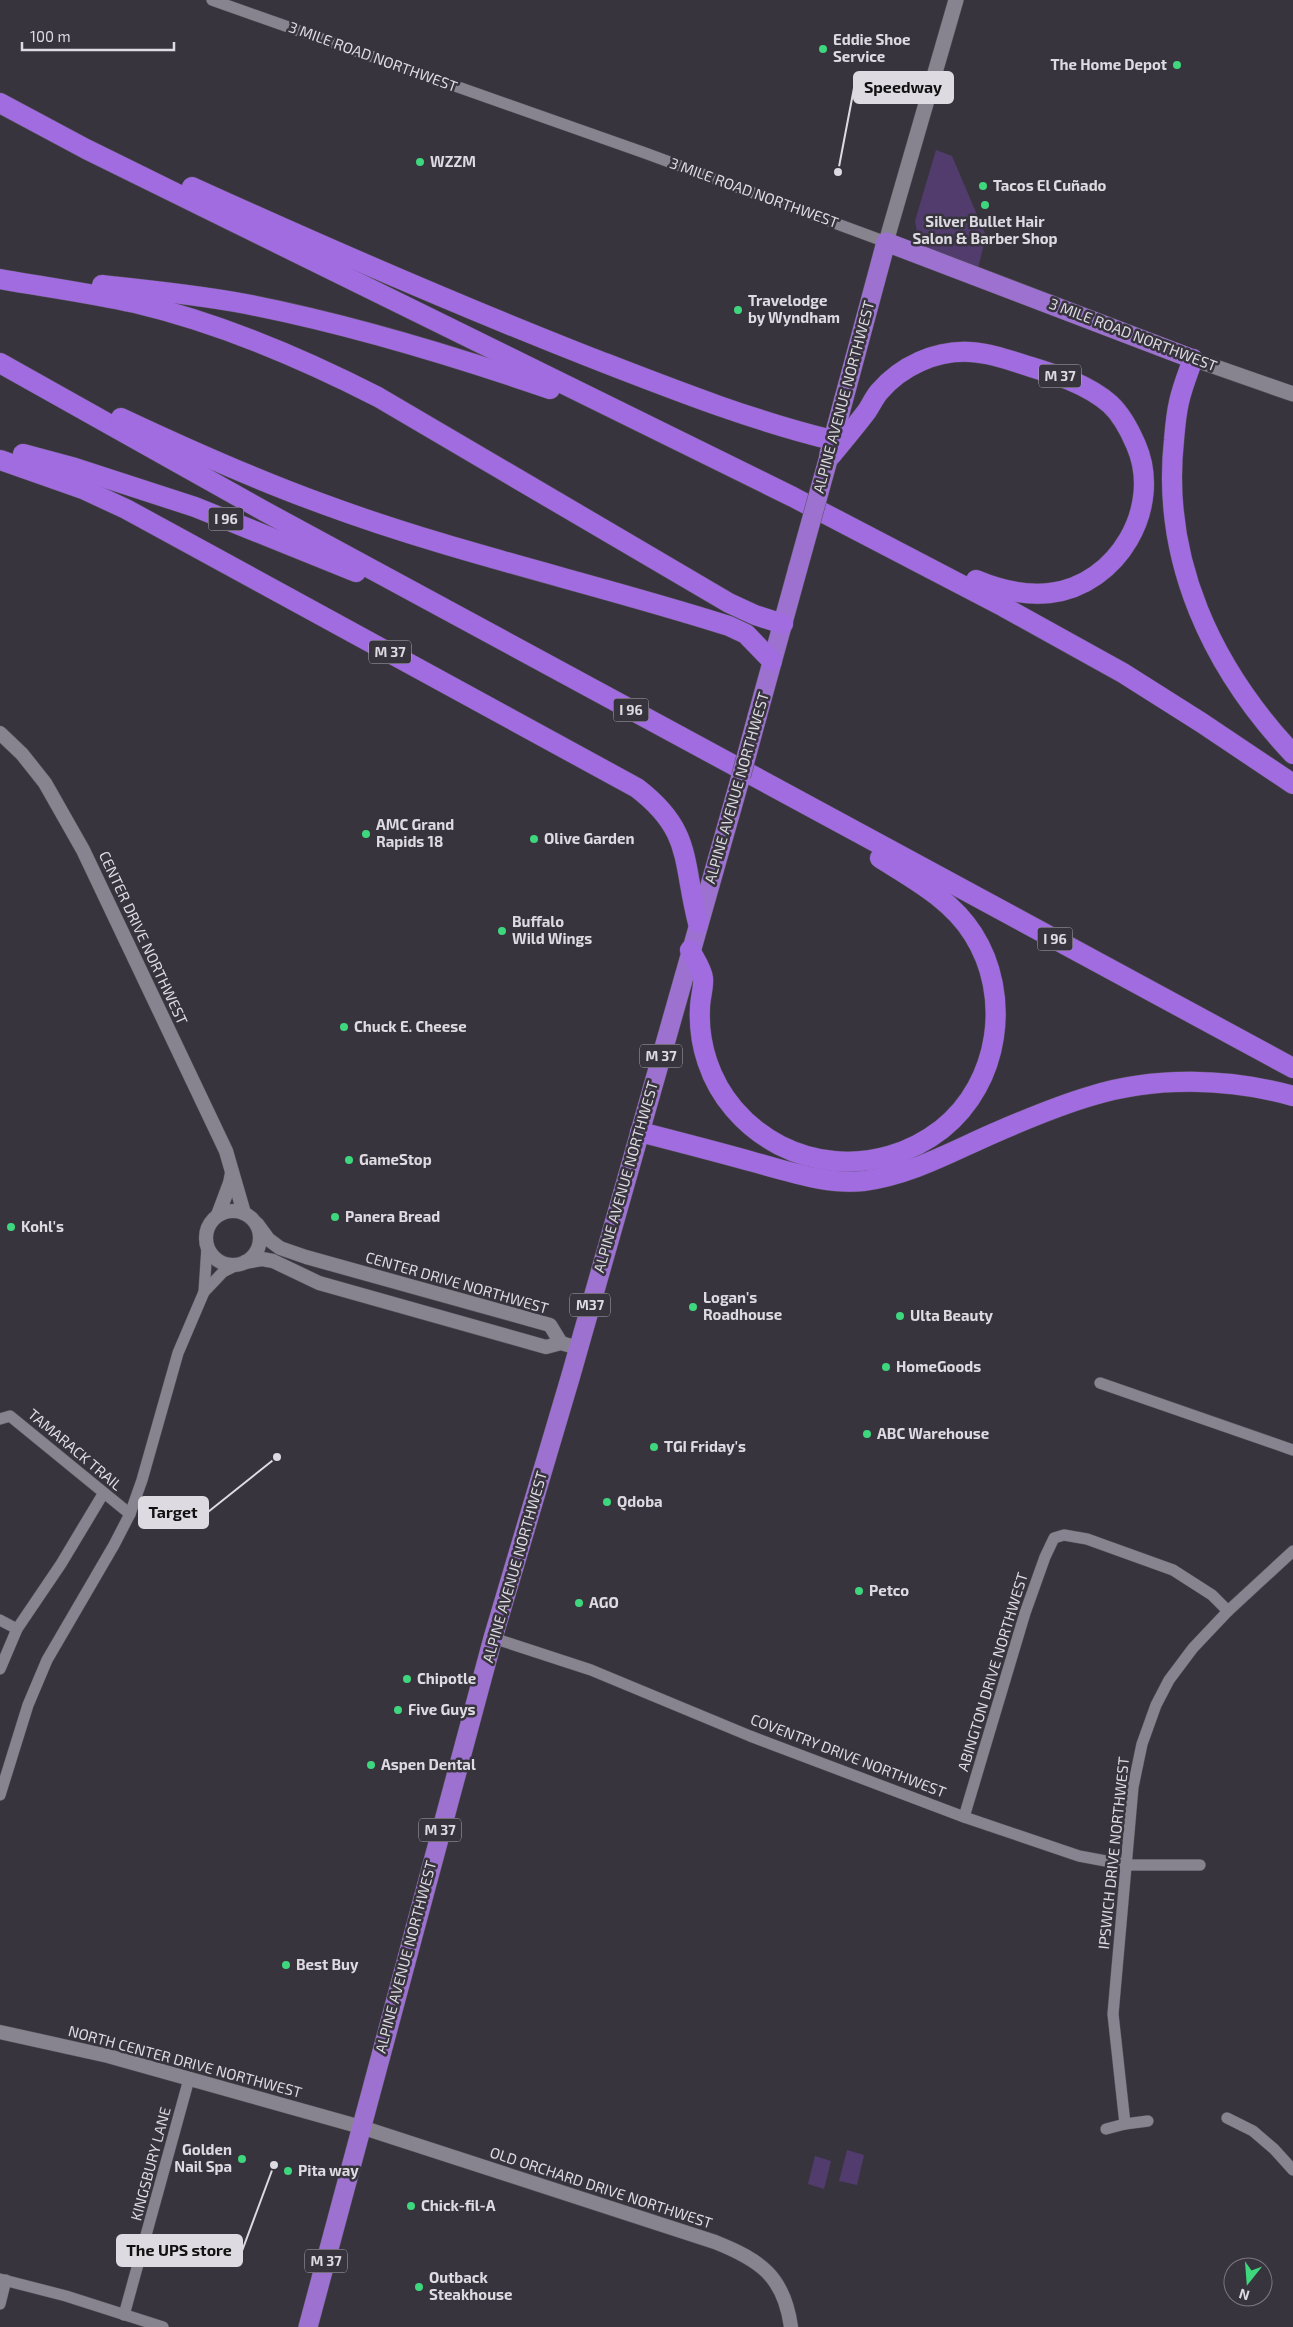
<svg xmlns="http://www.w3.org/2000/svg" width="1293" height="2327" viewBox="0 0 1293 2327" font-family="'Exo 2',sans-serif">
  <rect width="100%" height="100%" fill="#38343e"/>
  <g fill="#523c6e">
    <path d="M936,150l16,6 34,80 -8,32 -58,-21 -5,-26z"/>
    <path d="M847,2150l17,5 -7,30 -18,-4z"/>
    <path d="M815,2156l16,5 -7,28 -16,-5z"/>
  </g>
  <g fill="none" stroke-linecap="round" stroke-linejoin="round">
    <defs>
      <g id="minor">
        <path d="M212,0l433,153 241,89"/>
        <path d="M204,1292l19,-20 14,-7"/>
        <path d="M1100,1383l193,67"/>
        <path d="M0,1419l10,-3 120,98"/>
        <path d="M0,1620l17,9"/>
        <path d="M493,1638l98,32 159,66 214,81 115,39 48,9h73"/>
        <path d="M0,1669l17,-40 44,-65 42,-70"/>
        <path d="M0,1795l28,-90 19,-45 67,-115 16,-31 12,-34 36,-127 26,-61 3,-45"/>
        <path d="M964,1817l61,-204 20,-56 9,-19 10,-3 23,4 86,31 39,25 16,16"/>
        <path d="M1227,2118l26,13 21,18 19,21"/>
        <path d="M1125,2124l-12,-110 20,-227 9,-43 14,-39 13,-25 24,-32 35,-37 65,-60"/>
        <path d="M1106,2129l19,-5 23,-3"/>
        <path d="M0,2279l66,17 97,31"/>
        <path d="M0,2304l6,-24"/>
        <path d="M124,2315l65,-236"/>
      </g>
      <g id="tertiary">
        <path d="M0,733l22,21 23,29 38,67 143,301 18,62"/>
        <circle cx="233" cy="1238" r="27"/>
        <path d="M218,1215l12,-32 2,-10"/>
        <path d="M257,1224l11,15 12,9 26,9 244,68 11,18"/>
        <path d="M245,1262l17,-3 11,2 46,22 227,64 15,-4 17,5"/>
        <path d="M0,2032l108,24 253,71 354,115c45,18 69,34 76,85"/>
      </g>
      <g id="secondary">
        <path d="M886,242l70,-242"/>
        <path d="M1193,359l100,35"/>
      </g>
      <g id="trunk">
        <path d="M829,454l57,-212 307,117"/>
        <path d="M757,717l41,-149"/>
        <path d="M308,2327l185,-689 78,-263 170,-599"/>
      </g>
      <g id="motorway">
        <path d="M0,103l86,46 707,348 211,110 119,66 79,50 91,61"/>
        <path d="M192,187c132,60 265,118 400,171 80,31 158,62 240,82"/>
        <path d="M0,279c45,8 90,14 135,24 85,20 165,54 243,94l351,206 26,12 28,9"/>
        <path d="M102,285c48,5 97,10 144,19 103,20 205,51 304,85"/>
        <path d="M1193,359c-5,14 -11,29 -14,43 -3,13 -4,26 -5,38 -13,120 38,228 119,314"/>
        <path d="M0,363l264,148 1029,557"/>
        <path d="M121,418c66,31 133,61 202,86 132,49 271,79 406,122l17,8 26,27"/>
        <path d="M23,454l52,14 120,39 161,65"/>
        <path d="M829,458c13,-16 26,-31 38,-47 4,-6 7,-13 12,-19 22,-26 57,-42 91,-40 20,1 39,8 58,14 29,9 59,18 82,38 12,11 20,27 26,41 27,62 -18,140 -86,148 -26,3 -50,-3 -74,-13"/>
        <path d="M0,460l83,29 43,20 511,279c56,43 45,73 61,135"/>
        <path d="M690,950c4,8 12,19 13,28 1,9 -3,20 -3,30 -2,36 10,73 34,101 53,62 144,70 208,20 58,-46 70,-134 31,-195 -22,-35 -60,-55 -93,-76"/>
        <path d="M640,1132c39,10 78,20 117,31 34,9 71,22 107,18 46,-6 87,-29 128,-47 32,-14 65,-28 99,-38 64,-20 138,-18 202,0"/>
      </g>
    </defs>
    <use href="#minor" stroke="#54515a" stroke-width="12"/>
    <use href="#tertiary" stroke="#54515a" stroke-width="15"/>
    <use href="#secondary" stroke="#54515a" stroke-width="16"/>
    <use href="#trunk" stroke="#54515a" stroke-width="20"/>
    <use href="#motorway" stroke="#54515a" stroke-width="21"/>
    <use href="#minor" stroke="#88848f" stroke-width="11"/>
    <use href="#tertiary" stroke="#88848f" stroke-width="14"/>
    <use href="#secondary" stroke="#88848f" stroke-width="15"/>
    <use href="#trunk" stroke="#9c71d0" stroke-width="19"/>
    <use href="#motorway" stroke="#a16ce0" stroke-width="20"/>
    <defs>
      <g id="trunk-bridge">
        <path d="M798,568l30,-108"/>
        <path d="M741,776l16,-59"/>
      </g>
    </defs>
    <use href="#trunk-bridge" stroke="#54515a" stroke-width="20" stroke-linecap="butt"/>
    <use href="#trunk-bridge" stroke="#9c71d0" stroke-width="19"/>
  </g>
  <g fill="#3ed77d" stroke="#38343e" stroke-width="2">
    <circle cx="823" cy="49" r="5"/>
    <circle cx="1177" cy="65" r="5"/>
    <circle cx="420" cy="162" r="5"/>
    <circle cx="983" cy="186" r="5"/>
    <circle cx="985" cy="205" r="5"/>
    <circle cx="738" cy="310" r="5"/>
    <circle cx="366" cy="834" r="5"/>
    <circle cx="534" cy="839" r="5"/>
    <circle cx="502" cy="931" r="5"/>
    <circle cx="344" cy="1027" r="5"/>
    <circle cx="349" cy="1160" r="5"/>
    <circle cx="335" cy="1217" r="5"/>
    <circle cx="11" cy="1227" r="5"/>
    <circle cx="693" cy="1307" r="5"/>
    <circle cx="900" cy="1316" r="5"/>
    <circle cx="886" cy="1367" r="5"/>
    <circle cx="867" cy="1434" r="5"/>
    <circle cx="654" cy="1447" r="5"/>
    <circle cx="607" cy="1502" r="5"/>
    <circle cx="859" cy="1591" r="5"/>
    <circle cx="579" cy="1603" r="5"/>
    <circle cx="407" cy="1679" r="5"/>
    <circle cx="398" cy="1710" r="5"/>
    <circle cx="371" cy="1765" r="5"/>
    <circle cx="286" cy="1965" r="5"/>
    <circle cx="242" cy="2159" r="5"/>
    <circle cx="288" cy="2171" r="5"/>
    <circle cx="411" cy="2206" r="5"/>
    <circle cx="419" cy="2287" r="5"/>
  </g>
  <g text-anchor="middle" stroke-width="5" stroke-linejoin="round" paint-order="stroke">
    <g fill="#38343e" stroke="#aca9b0" stroke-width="1">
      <rect x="1039" y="364.5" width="42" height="23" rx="4"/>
      <rect x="208.5" y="507.5" width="35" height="23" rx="4"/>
      <rect x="369" y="640.5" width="42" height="23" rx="4"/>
      <rect x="613.5" y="698.5" width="35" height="23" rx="4"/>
      <rect x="1037.5" y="927.5" width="35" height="23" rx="4"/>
      <rect x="640" y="1044.5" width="42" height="23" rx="4"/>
      <rect x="570" y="1293.5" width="40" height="23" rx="4"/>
      <rect x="419" y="1818.5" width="42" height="23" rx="4"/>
      <rect x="305" y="2249.5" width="42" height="23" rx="4"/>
    </g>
    <g font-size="14" font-weight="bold" fill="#dddbe1">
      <text x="1060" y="381">M 37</text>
      <text x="226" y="524">I 96</text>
      <text x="390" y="657">M 37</text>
      <text x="631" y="715">I 96</text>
      <text x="1055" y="944">I 96</text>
      <text x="661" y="1061">M 37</text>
      <text x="590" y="1310">M37</text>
      <text x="440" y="1835">M 37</text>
      <text x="326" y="2266">M 37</text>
    </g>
    <g font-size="15" font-weight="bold" fill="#dddbe1" stroke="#38343e" text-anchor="start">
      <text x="833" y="45">Eddie Shoe<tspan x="833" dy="17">Service</tspan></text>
      <text x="1167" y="70" text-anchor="end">The Home Depot</text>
      <text x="430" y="167">WZZM</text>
      <text x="993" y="191">Tacos El Cuñado</text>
      <text x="985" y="227" text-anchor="middle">Silver Bullet Hair<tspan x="985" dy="17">Salon &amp; Barber Shop</tspan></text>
      <text x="748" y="306">Travelodge<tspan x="748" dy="17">by Wyndham</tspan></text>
      <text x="376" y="830">AMC Grand<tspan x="376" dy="17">Rapids 18</tspan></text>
      <text x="544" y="844">Olive Garden</text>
      <text x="512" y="927">Buffalo<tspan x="512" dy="17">Wild Wings</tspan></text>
      <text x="354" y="1032">Chuck E. Cheese</text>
      <text x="359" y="1165">GameStop</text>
      <text x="345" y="1222">Panera Bread</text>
      <text x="21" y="1232">Kohl's</text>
      <text x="703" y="1303">Logan's<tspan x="703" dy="17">Roadhouse</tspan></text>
      <text x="910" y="1321">Ulta Beauty</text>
      <text x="896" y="1372">HomeGoods</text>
      <text x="877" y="1439">ABC Warehouse</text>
      <text x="664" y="1452">TGI Friday's</text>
      <text x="617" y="1507">Qdoba</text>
      <text x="869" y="1596">Petco</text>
      <text x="589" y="1608">AGO</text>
      <text x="417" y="1684">Chipotle</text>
      <text x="408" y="1715">Five Guys</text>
      <text x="381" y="1770">Aspen Dental</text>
      <text x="296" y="1970">Best Buy</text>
      <text x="232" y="2155" text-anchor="end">Golden<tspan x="232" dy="17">Nail Spa</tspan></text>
      <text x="298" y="2176">Pita way</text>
      <text x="421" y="2211">Chick-fil-A</text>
      <text x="429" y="2283">Outback<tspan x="429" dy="17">Steakhouse</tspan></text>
    </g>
    <g font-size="15" fill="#dddbe1" stroke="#38343e">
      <text transform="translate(373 57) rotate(20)" y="5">3 MILE ROAD NORTHWEST</text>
      <text transform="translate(754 193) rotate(20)" y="5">3 MILE ROAD NORTHWEST</text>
      <text transform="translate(1133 335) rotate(21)" y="5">3 MILE ROAD NORTHWEST</text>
      <text transform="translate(844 397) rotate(-75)" y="5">ALPINE AVENUE NORTHWEST</text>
      <text transform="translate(737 788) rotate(-74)" y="5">ALPINE AVENUE NORTHWEST</text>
      <text transform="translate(143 938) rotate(65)" y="5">CENTER DRIVE NORTHWEST</text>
      <text transform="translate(626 1177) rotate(-74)" y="5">ALPINE AVENUE NORTHWEST</text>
      <text transform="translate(457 1283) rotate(16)" y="5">CENTER DRIVE NORTHWEST</text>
      <text transform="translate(75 1450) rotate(40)" y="5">TAMARACK TRAIL</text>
      <text transform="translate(515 1567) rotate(-74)" y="5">ALPINE AVENUE NORTHWEST</text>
      <text transform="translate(993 1672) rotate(-73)" y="5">ABINGTON DRIVE NORTHWEST</text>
      <text transform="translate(848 1756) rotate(21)" y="5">COVENTRY DRIVE NORTHWEST</text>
      <text transform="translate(1114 1853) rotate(-84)" y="5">IPSWICH DRIVE NORTHWEST</text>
      <text transform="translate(406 1957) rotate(-75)" y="5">ALPINE AVENUE NORTHWEST</text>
      <text transform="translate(185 2062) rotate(15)" y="5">NORTH CENTER DRIVE NORTHWEST</text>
      <text transform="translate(151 2164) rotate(-75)" y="5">KINGSBURY LANE</text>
      <text transform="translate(601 2188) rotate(18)" y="5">OLD ORCHARD DRIVE NORTHWEST</text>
    </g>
  </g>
  <path fill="none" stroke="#dddbe1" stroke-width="2" d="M838 172L854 88M277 1457L208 1512M274 2165L242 2251"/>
  <g fill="#dddbe1" stroke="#38343e" stroke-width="2">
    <circle cx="838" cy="172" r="5"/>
    <circle cx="277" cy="1457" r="5"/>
    <circle cx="274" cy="2165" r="5"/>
  </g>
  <g fill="#dddbe1" stroke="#dddbe1" stroke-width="2">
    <rect x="854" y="72" width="99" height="31" rx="5"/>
    <rect x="139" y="1497" width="69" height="31" rx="5"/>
    <rect x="117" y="2235" width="125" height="31" rx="5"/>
  </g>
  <g font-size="16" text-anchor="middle" font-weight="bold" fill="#111">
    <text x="903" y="93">Speedway</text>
    <text x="173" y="1518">Target</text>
    <text x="179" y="2256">The UPS store</text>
  </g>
  <g transform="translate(1248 2282) rotate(197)"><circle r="24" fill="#38343e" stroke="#7a777f"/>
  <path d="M0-4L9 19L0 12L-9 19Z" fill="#3ed77d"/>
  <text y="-8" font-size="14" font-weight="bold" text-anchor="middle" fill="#dddbe1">N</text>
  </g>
  <path d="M22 42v8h152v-8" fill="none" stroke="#dddbe1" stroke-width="2.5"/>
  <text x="30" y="42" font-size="15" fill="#dddbe1" stroke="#38343e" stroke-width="4" paint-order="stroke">100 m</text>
</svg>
